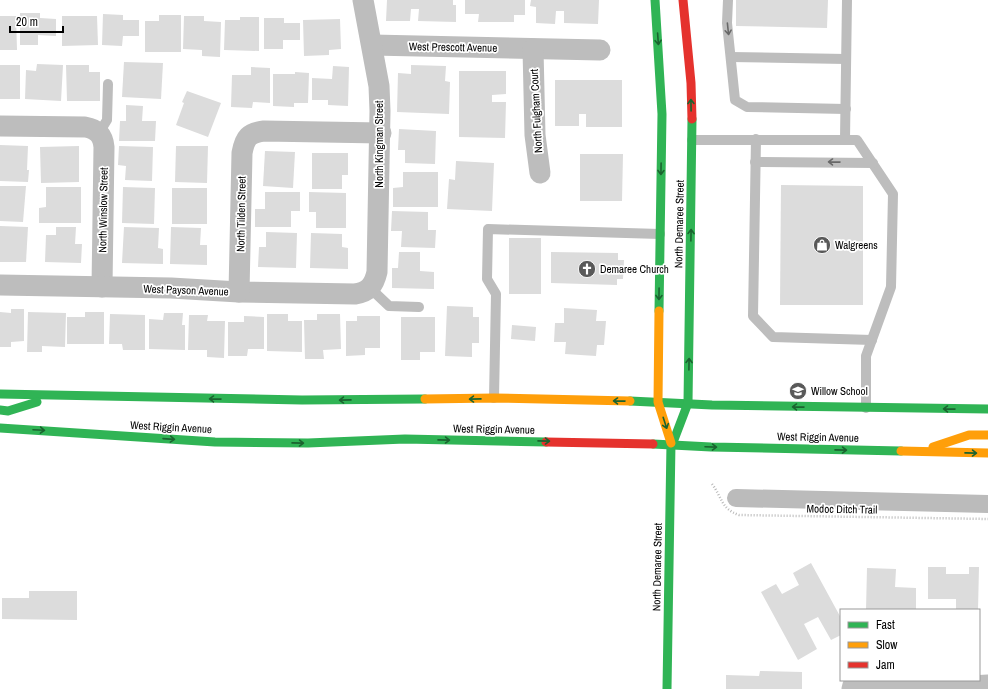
<svg xmlns="http://www.w3.org/2000/svg" width="988" height="689" viewBox="0 0 988 689" font-family="'Archivo Narrow',sans-serif">
  <rect width="100%" height="100%" fill="#fff"/>
  <g fill="none" stroke-linecap="round" stroke-linejoin="round">
    <path stroke="#bbb" stroke-width="18" d="M736,498l252,6"/>
  </g>
  <g fill="#dcdcdc">
    <path d="M387,0h66v5h3v17l-38,-1 1,-12h-8l-1,12h-24z"/>
    <path d="M465,0h60v15h-11v7h-36l1,-8h-14z"/>
    <path d="M531,0h68l-1,24 -34,-1v-12h-8l-1,13 -19,-1v-16l-6,-1z"/>
    <path d="M736,0h92l-1,28 -91,-2z"/>
    <path d="M20,13h20v5l16,1v17l-18,-1v10h-18z"/>
    <path d="M103,14l20,1v5h16v16h-16l-1,10 -20,-1z"/>
    <path d="M159,15h22v37h-36v-31h14z"/>
    <path d="M0,16h16l1,34h-17z"/>
    <path d="M62,16h35l1,29 -36,1z"/>
    <path d="M184,16h20v5l17,1 -1,35 -18,-1v-6l-19,-1z"/>
    <path d="M240,17h19v34l-35,-1 1,-30h15z"/>
    <path d="M264,18h20v5h16v17h-17v9h-19z"/>
    <path d="M340,19l1,30 -12,1v5l-25,1 -1,-36z"/>
    <path d="M124,62l39,1 -2,36 -39,-2z"/>
    <path d="M37,64l26,1 -2,36 -36,-2 1,-29 10,1z"/>
    <rect x="0" y="65" width="20" height="34"/>
    <path d="M66,65h23v7h11v29h-33z"/>
    <path d="M411,65l35,1 -1,15 5,1 -1,32 -52,-2 1,-39 13,1z"/>
    <path d="M333,66l16,1 -1,39 -20,-1v-5h-16v-22l20,1z"/>
    <path d="M251,67l19,1v35l-17,-1 -1,6 -21,-1 1,-32h19z"/>
    <path d="M459,71h47v23l-14,1v7h14l-1,36 -46,-1z"/>
    <path d="M295,72l14,1 -1,30h-14v4l-21,-1v-32h22z"/>
    <path d="M555,80h67v47h-36v-13h-7v12h-24z"/>
    <path d="M187,91l34,12 -13,34 -32,-12 8,-22 -2,-1z"/>
    <path d="M126,105l17,1 -1,15h14l-1,20h-36l1,-20h6z"/>
    <path d="M399,129l37,2 -1,33 -30,-1v-13h-7z"/>
    <path d="M0,145l28,1 -1,24h2l-1,12 -28,-1z"/>
    <path d="M79,146v36l-38,1 -1,-36z"/>
    <path d="M119,146l34,1 -1,34 -27,-1 1,-14 -8,-1z"/>
    <path d="M176,146h32l-1,37 -32,-1z"/>
    <path d="M265,151l30,1 -2,36 -30,-2z"/>
    <path d="M312,153h36v22h-6v14h-30z"/>
    <path d="M580,154h43l-1,47h-42z"/>
    <path d="M456,161l38,2 -2,48 -45,-2 2,-30 6,1z"/>
    <path d="M403,172h35v35h-45v-19l10,-1z"/>
    <path d="M781,185l82,1v119h-83z"/>
    <path d="M0,186h26l-3,36 -23,-1z"/>
    <path d="M46,187h35v36h-42v-15l7,-1z"/>
    <path d="M123,187l32,1 -1,36 -32,-1z"/>
    <rect x="172" y="188" width="35" height="36"/>
    <path d="M265,192h35v19h-9v16h-36v-18h10z"/>
    <path d="M309,192l37,1v35h-30v-16h-7z"/>
    <path d="M392,211l36,1v18h8l-1,18 -34,-1 1,-16h-11z"/>
    <path d="M0,226l28,1 -2,35h-26z"/>
    <path d="M56,227h20l-1,17h7l-1,19 -36,-1 1,-27h10z"/>
    <path d="M124,227l35,1 -1,20 5,1v15l-41,-1z"/>
    <path d="M171,227l30,1 -1,17h7v20l-37,-1z"/>
    <path d="M266,232l31,1 -1,35 -38,-1 1,-20h7z"/>
    <path d="M311,233l31,1v13l6,1v21l-38,-1z"/>
    <rect x="509" y="238" width="32" height="56"/>
    <path d="M399,252h21v19l14,1v17l-42,-1v-20h6z"/>
    <path d="M551,252l67,1v7h6l-1,19h-6v6l-66,-2z"/>
    <path d="M447,306l26,1v10h6v26h-7v14l-27,-1z"/>
    <path d="M564,308l33,2 -1,11h10l-2,24h-7l-1,11 -31,-2 1,-12h-12l1,-19h9z"/>
    <path d="M11,309h13v32l-13,1v5h-11v-35l11,1z"/>
    <path d="M28,312l38,1 -1,34 -23,-1v6h-15z"/>
    <path d="M85,312h19v32h-37v-27h18z"/>
    <path d="M164,313h19l-1,12h3v25l-36,-1v-30l14,1z"/>
    <path d="M110,314l35,1v35h-22l-1,-6h-13z"/>
    <path d="M267,314h21v7h14v31l-35,-1z"/>
    <path d="M317,314h23l1,35 -18,1 1,9h-19l-1,-39h13z"/>
    <path d="M189,315h19l-1,6h18l-1,37 -17,-1v-7h-19z"/>
    <path d="M244,316l20,1v32h-16l-1,7h-19v-34h16z"/>
    <path d="M357,316h23v32h-15v7l-19,1v-35h11z"/>
    <path d="M401,317h34v35h-15v8h-19z"/>
    <path d="M512,325l24,2 -1,14 -24,-2z"/>
    <path d="M811,563l30,55v17l-10,5 -13,-23 -14,7 13,25 -19,11 -37,-68 15,-8 6,10 17,-9 -6,-12z"/>
    <path d="M928,567h18v7h23v-7h10l-1,43h-22v-11h-28z"/>
    <path d="M867,568l29,1 -1,18 21,1v22h-50z"/>
    <path d="M29,591h48v29l-75,-1v-21h27z"/>
    <path d="M760,671l42,1v17h-76v-14l33,1z"/>
  </g>
  <g fill="none" stroke-linecap="round" stroke-linejoin="round">
    <path stroke="#b8b8b8" stroke-width="2.5" stroke-dasharray="1 2" stroke-linecap="butt" d="M712,484c10,13 9,25 27,31l249,4"/>
    <g stroke="#bdbdbd" stroke-width="10">
      <path d="M728,0l-1,23 8,77 12,7 99,2"/>
      <path d="M731,57l115,2"/>
      <path d="M99,133l8,-13 1,-36"/>
      <path d="M756,139l-3,177 20,21 99,3"/>
      <path d="M845,139l2,-139"/>
      <path d="M692,140h165l36,54 -2,93 -25,69v52"/>
      <path d="M755,162l118,1"/>
      <path d="M370,288l19,18 30,1"/>
      <path d="M494,398l2,-104 -9,-15 1,-50 172,5"/>
    </g>
    <g stroke="#bdbdbd" stroke-width="21">
      <path d="M372,45l228,5"/>
      <path d="M533,49l2,86 5,38"/>
      <path d="M0,126l85,1c12,2 18,8 19,20l-2,140"/>
      <path d="M0,285l171,3 68,4 116,2c14,-2 19,-9 22,-22l3,-161 -1,-25 -16,-86"/>
      <path d="M239,292l3,-139c3,-16 7,-20 22,-22l117,2"/>
      <path d="M852,689l1,-4 68,4 67,-4"/>
    </g>
    <g stroke="#30b455" stroke-width="9">
      <path d="M655,0l7,114 -3,197"/>
      <path d="M0,394l302,6 123,-1"/>
      <path d="M630,401l82,4 276,4"/>
      <path d="M0,410l8,1 29,-9"/>
      <path d="M0,428l215,14 93,1 97,-4 141,3"/>
      <path d="M653,444l58,3 190,4"/>
      <path d="M672,445l16,-42 4,-284"/>
      <path d="M667,689l4,-246"/>
    </g>
    <g stroke="#ff9f0a" stroke-width="9">
      <path d="M659,311l-1,91 13,41"/>
      <path d="M425,399l69,-1 136,3"/>
      <path d="M933,447l36,-12h19"/>
      <path d="M901,451l87,2"/>
    </g>
    <g stroke="#e5322d" stroke-width="9">
      <path d="M683,0l8,83 1,36"/>
      <path d="M546,442l107,2"/>
    </g>
  </g>
  <defs><path id="oneway-shaft" d="M-6 0H5M1.5-3L5.5 0L1.5 3" fill="none" stroke-width="1.6" stroke-linecap="round" stroke-linejoin="round"/></defs>
  <g stroke="#686868">
    <use href="#oneway-shaft" transform="translate(728 29) rotate(84)"/>
    <use href="#oneway-shaft" transform="translate(834 162) rotate(-179)"/>
  </g>
  <g stroke="#1a632f">
    <use href="#oneway-shaft" transform="translate(658 39) rotate(86)"/>
    <use href="#oneway-shaft" transform="translate(691 105) rotate(-91)"/>
    <use href="#oneway-shaft" transform="translate(661 169) rotate(91)"/>
    <use href="#oneway-shaft" transform="translate(691 235) rotate(-89)"/>
    <use href="#oneway-shaft" transform="translate(659 294) rotate(91)"/>
    <use href="#oneway-shaft" transform="translate(689 364) rotate(-89)"/>
    <use href="#oneway-shaft" transform="translate(215 399) rotate(-179)"/>
    <use href="#oneway-shaft" transform="translate(475 399) rotate(179)"/>
    <use href="#oneway-shaft" transform="translate(345 400) rotate(179)"/>
    <use href="#oneway-shaft" transform="translate(619 401) rotate(-179)"/>
    <use href="#oneway-shaft" transform="translate(798 407) rotate(-179)"/>
    <use href="#oneway-shaft" transform="translate(949 409) rotate(-179)"/>
    <use href="#oneway-shaft" transform="translate(665 423) rotate(72)"/>
    <use href="#oneway-shaft" transform="translate(39 430) rotate(3)"/>
    <use href="#oneway-shaft" transform="translate(169 439) rotate(4)"/>
    <use href="#oneway-shaft" transform="translate(444 440) rotate(1)"/>
    <use href="#oneway-shaft" transform="translate(544 441) rotate(1)"/>
    <use href="#oneway-shaft" transform="translate(298 443) rotate(1)"/>
    <use href="#oneway-shaft" transform="translate(711 447) rotate(2)"/>
    <use href="#oneway-shaft" transform="translate(841 450) rotate(1)"/>
    <use href="#oneway-shaft" transform="translate(971 453) rotate(1)"/>
  </g>
  <defs>
    <symbol id="shop-disc" viewBox="-11 -11 22 22"><circle r="9.5" fill="#595959" stroke="#fff"/><path d="M-5-2.5h2.3a2.7 3.5 0 0 1 5.4 0H5L5.5 6h-11ZM-1.5-2.5h3a1.5 2.3 0 0 0-3 0Z" fill="#fff"/></symbol>
    <symbol id="church-disc" viewBox="-11 -11 22 22"><circle r="9.5" fill="#595959" stroke="#fff"/><path d="M-1.2-6h2.4v3.5h3.3v2.4h-3.3V6h-2.4V-.1h-3.3v-2.4h3.3Z" fill="#fff"/></symbol>
    <symbol id="school-disc" viewBox="-11 -11 22 22"><circle r="9.5" fill="#595959" stroke="#fff"/><path d="M0-5L7-2L0 1L-7-2ZM-4 1L0 2.5L4 1V4Q0 6-4 4Z" fill="#fff"/></symbol>
  </defs>
  <g fill-rule="evenodd">
    <use href="#shop-disc" x="812" y="235" width="20" height="20"/>
    <use href="#church-disc" x="577" y="259" width="20" height="20"/>
    <use href="#school-disc" x="788" y="381" width="20" height="20"/>
  </g>
  <g text-anchor="middle" stroke-width="3.5" stroke-linejoin="round" paint-order="stroke">
    <g font-size="11" fill="#000" stroke="#fff">
      <text transform="translate(453 47) rotate(1)" y="4">West Prescott Avenue</text>
      <text transform="translate(536 111) rotate(-93)" y="4">North Fulgham Court</text>
      <text transform="translate(379 144) rotate(-90)" y="4">North Kingman Street</text>
      <text transform="translate(103 210) rotate(-89)" y="4">North Winslow Street</text>
      <text transform="translate(241 214) rotate(-89)" y="4">North Tilden Street</text>
      <text transform="translate(679 224) rotate(-89)" y="4">North Demaree Street</text>
      <text transform="translate(186 290) rotate(2)" y="4">West Payson Avenue</text>
      <text transform="translate(171 427) rotate(3)" y="4">West Riggin Avenue</text>
      <text transform="translate(494 429) rotate(1)" y="4">West Riggin Avenue</text>
      <text transform="translate(818 437) rotate(1)" y="4">West Riggin Avenue</text>
      <text transform="translate(842 509) rotate(1)" y="4">Modoc Ditch Trail</text>
      <text transform="translate(657 567) rotate(-89)" y="4">North Demaree Street</text>
    </g>
    <g font-size="11" fill="#000" stroke="#fff" text-anchor="start">
      <text x="835" y="249">Walgreens</text>
      <text x="600" y="273">Demaree Church</text>
      <text x="811" y="395">Willow School</text>
    </g>
  </g>
  <rect x="840" y="609" width="140" height="72" fill="#ffffff" stroke="#999999"/>
  <rect x="848" y="622" width="20" height="6" fill="#30b455" stroke="#999999"/>
  <text x="876" y="629" font-size="12" fill="#000000">Fast</text>
  <rect x="848" y="642" width="20" height="6" fill="#ff9f0a" stroke="#999999"/>
  <text x="876" y="649" font-size="12" fill="#000000">Slow</text>
  <rect x="848" y="662" width="20" height="6" fill="#e5322d" stroke="#999999"/>
  <text x="876" y="669" font-size="12" fill="#000000">Jam</text>
  <path d="M10 26v6h53v-6" fill="none" stroke="#000000" stroke-width="2"/>
  <text x="16" y="26" font-size="12" fill="#000000" stroke="#ffffff" stroke-width="3" paint-order="stroke">20 m</text>
</svg>
